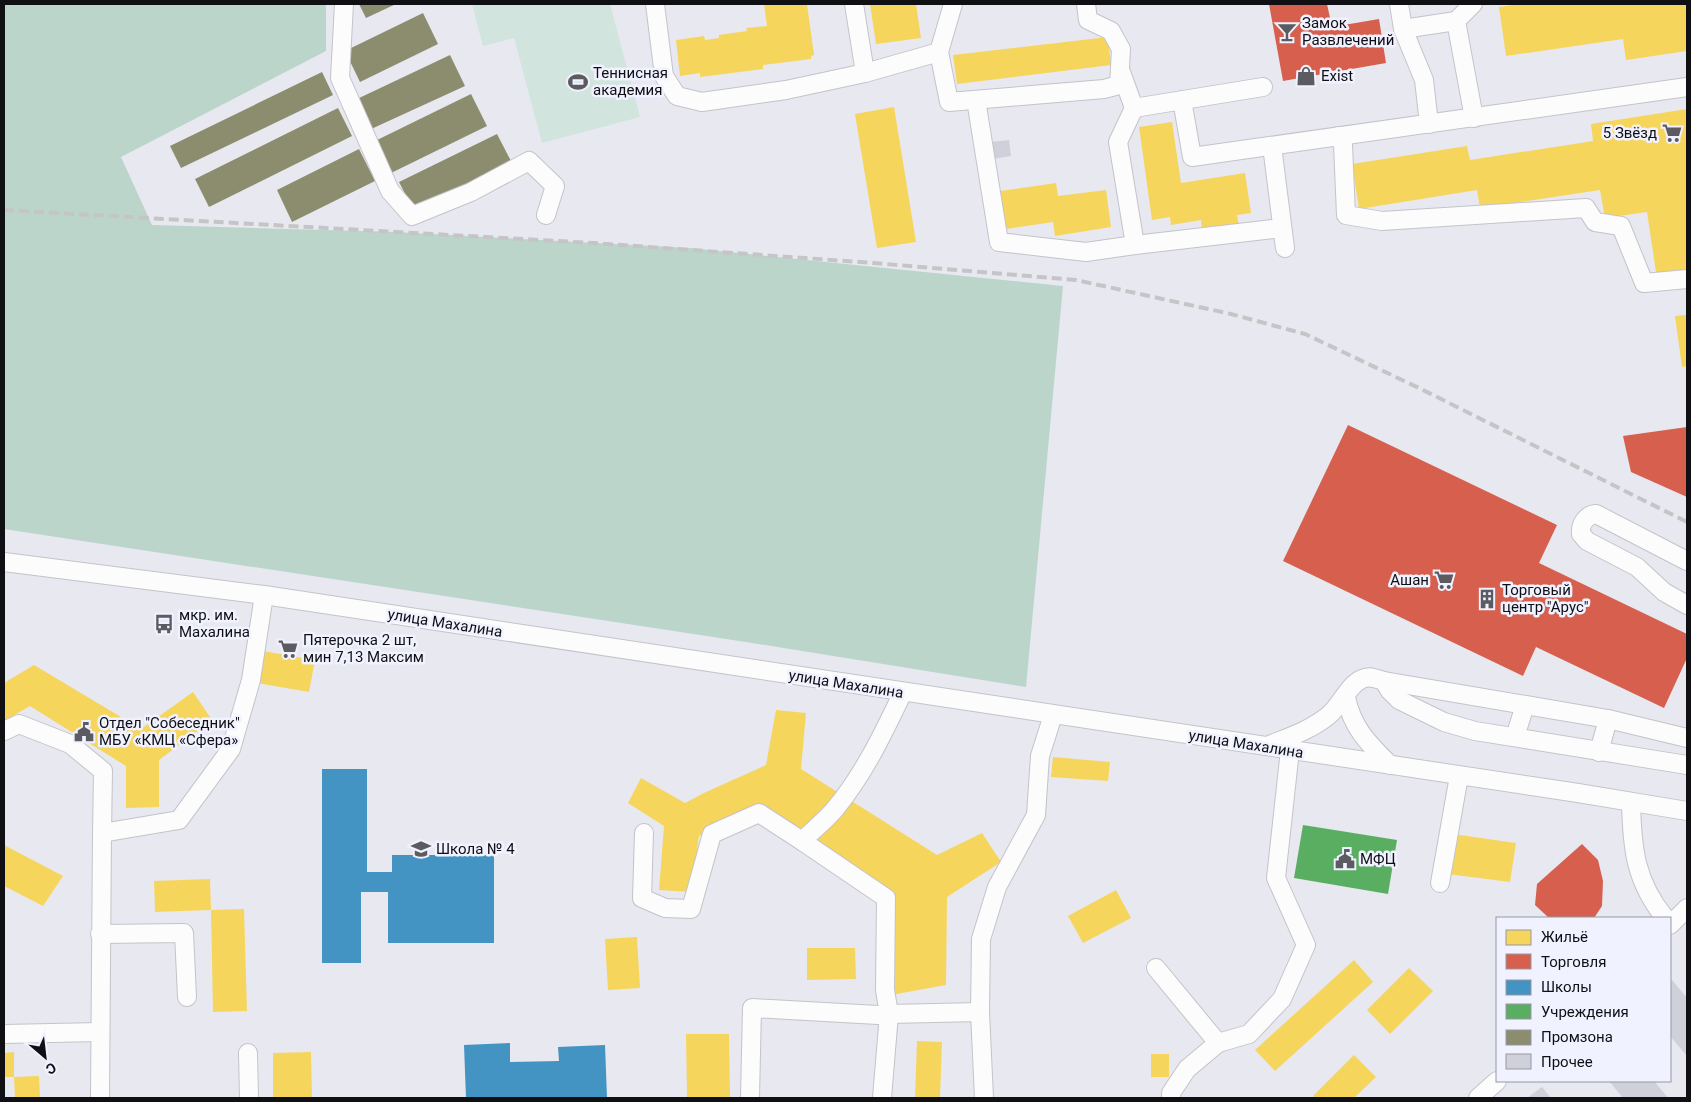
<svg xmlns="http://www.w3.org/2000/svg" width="1691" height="1102" viewBox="0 0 1691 1102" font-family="Roboto,sans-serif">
  <rect width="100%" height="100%" fill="#e8e8f0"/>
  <path fill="#d1e4dd" d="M472,4h138l30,113 -98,26 -28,-105 -31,8z"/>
  <path fill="#bbd5cb" d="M4,4h322v47l-205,106 31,68 243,7 294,16 374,38 -37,401 -280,-45 -742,-113z"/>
  <g fill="#f6d55c">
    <path d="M764,4h43l7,51 -3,1v3l-48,6v4l-63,8v-4l-20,3 -4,-36 28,-4 1,4 14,-2v-3l28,-4 -1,-3 21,-2z"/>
    <path d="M870,4h46l5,34 -45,6z"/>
    <path d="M1520,4h167v47l-61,9 -3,-21 -117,17 -7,-49z"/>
    <path d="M1108,37l3,28 -154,19 -4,-29z"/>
    <path d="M894,107l22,135 -39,6 -22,-134z"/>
    <path d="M1687,109v165l-30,5 -10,-67 -42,6 -5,-28 -120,18 -3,-18 -118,19 -7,-45 115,-18 3,14 123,-19 -2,-17z"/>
    <path d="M1172,122l9,61 64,-10 6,40 -14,2 2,12 -37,5 -1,-12 -30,5 -1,-8 -18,3 -13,-93z"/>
    <path d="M1056,183l2,13 48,-6 5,37 -56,9 -2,-14 -47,7 -6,-38z"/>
    <path d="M1687,315v51l-5,1 -7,-51z"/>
    <path d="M263,651l52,9 -6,32 -52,-9z"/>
    <path d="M34,665l107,64 52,-37 19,28 -53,40v47l-33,1v-42l-96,-60 -26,15v-38z"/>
    <path d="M776,710l30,3 -5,56 136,86 45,-22 19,29 -54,35 -1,88 -55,10 4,-102 -135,-84 -38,14 -23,13 -8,56 -32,-2 5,-64 -36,-23 13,-25 44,25 21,-11 60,-27z"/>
    <path d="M1053,757l57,5 -2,19 -57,-4z"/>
    <path d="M1453,834l63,9 -6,39 -62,-8z"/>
    <path d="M4,845l59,31 -20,30 -39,-20z"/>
    <path d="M210,879l1,31 -56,2 -1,-31z"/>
    <path d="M1116,890l15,28 -48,25 -15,-27z"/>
    <path d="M244,909l3,102 -34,1 -2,-102z"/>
    <path d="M637,937l3,51 -32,2 -3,-51z"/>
    <path d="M807,948h48l1,31 -49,1z"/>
    <path d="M1354,960l19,22 -98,89 -20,-21z"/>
    <path d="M1409,968l24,23 -43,43 -23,-24z"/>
    <path d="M686,1034h43l1,64h-43z"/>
    <path d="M917,1041l25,1 -2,56h-25z"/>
    <path d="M14,1052v25l25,-1 1,22h-25l-1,-21h-10v-24z"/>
    <path d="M311,1052l1,46h-39v-45z"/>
    <rect x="1151" y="1054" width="18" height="23"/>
    <path d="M1354,1055l22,22 -22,21h-39l-2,-2z"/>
  </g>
  <g fill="#d6604d">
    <path d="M1269,4h58l5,23 47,-8 7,44 -103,18z"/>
    <path d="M1348,425l209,100 -18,38 148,71v24l-23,50 -128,-61 -13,29 -240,-115z"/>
    <path d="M1687,427v70l-56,-25 -8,-36z"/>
    <path d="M1582,844l16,16 5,21 -1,25 -8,12h-45l-14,-13 2,-21z"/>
  </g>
  <g fill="#4393c3">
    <path d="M322,769h45v103h25v-17h102v88h-106v-51h-27v71h-39z"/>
    <path d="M510,1043v19l49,-1 -1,-14 47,-2 2,53h-141l-2,-53z"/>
  </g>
  <path fill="#5aae61" d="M1303,825l94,15 -9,54 -94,-16z"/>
  <g fill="#8c8c6e">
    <path d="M359,4h37l-30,14z"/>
    <path d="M423,13l15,31 -78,38 -15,-31z"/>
    <path d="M450,55l15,31 -96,44 -14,-30z"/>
    <path d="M322,72l11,23 -152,73 -11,-22z"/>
    <path d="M471,94l16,32 -98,48 -16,-32z"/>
    <path d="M338,108l14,28 -143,71 -14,-28z"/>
    <path d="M497,134l15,29 -98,48 -15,-29z"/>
    <path d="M359,149l16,32 -83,41 -15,-32z"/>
  </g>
  <g fill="#d0d0db">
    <path d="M1009,140l2,16 -18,3 -2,-17z"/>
    <path d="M1672,980l15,18v58l-17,-20v-54z"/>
    <path d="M1609,1081h45l14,17h-45z"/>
    <path d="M1542,1087l9,11h-24z"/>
  </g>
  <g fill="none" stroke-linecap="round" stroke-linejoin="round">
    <defs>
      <g id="minor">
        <path d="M344,4l-4,74 50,113 22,25 59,-24 58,-31 26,25 -9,29"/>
        <path d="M655,4l9,72 13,20 25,6 84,-12 79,-17 74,-21"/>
        <path d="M854,4l11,69"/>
        <path d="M953,4l-14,48 10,50 155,-13 15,-4 2,-36 -10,-18 -23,-11 -2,-16"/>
        <path d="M1399,4l4,25 53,-8"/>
        <path d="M1473,4l-17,17 18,97"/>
        <path d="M1403,29l21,51 5,44"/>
        <path d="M1121,72l13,36 129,-21"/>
        <path d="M976,100l23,142 87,10 49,-7 147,-17"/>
        <path d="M1182,100l10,57 495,-70"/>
        <path d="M1134,108l-16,34 17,103"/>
        <path d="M1339,136l4,9 3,70 36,6 204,-13 9,14 26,4 23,57 43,-4"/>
        <path d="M1272,146l13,102"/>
        <path d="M1687,561l-91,-47c-10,1 -16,10 -15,20l6,7 50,26 27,25 23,13"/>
        <path d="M4,562l260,33 1314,198 109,18"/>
        <path d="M1384,681l6,10 9,9 45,22 31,9 212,34"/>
        <path d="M1346,697c6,31 23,47 44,68"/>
        <path d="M4,731l15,-7 51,20 33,27 -1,62"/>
        <path d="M1515,737l10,-32"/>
        <path d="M1267,746c22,-9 44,-16 62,-31 12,-10 19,-30 33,-36 8,-4 15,0 22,2l224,38 79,19"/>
        <path d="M1599,752l9,-33"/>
        <path d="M1631,802c1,46 4,79 34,116"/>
        <path d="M644,833l-2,65 23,10 26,1 21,-75 47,-21 43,28c11,-11 24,-21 33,-32 29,-35 49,-77 68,-117"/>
        <path d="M802,841l84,57 -1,92 4,24 91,-2 1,-73 16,-52 39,-72 4,-59 13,-41"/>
        <path d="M1440,883l19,-107"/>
        <path d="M1670,925l17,-17"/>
        <path d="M100,934l84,-1 3,64"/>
        <path d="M1156,968l62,75"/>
        <path d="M980,1012l4,86"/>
        <path d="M4,1034l95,-2"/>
        <path d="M248,1053l1,45"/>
        <path d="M100,1098l2,-265 77,-13 52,-71 20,-69 13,-85"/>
        <path d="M750,1098l2,-90 126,7 11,-1 -7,84"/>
        <path d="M1171,1098v-5l16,-24 31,-26 31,-9 33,-35 24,-54 -30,-67 14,-128"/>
        <path d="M1478,1098l19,-17"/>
      </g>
    </defs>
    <use href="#minor" stroke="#c3c3c9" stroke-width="20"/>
    <use href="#minor" stroke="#fcfcfd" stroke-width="18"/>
    <path stroke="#c5c5c7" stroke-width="4" stroke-dasharray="10 5" stroke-linecap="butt" d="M4,210l589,33 281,20 202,17 155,34 74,20 114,54 268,134"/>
  </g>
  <defs>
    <symbol id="bar-bare" viewBox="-9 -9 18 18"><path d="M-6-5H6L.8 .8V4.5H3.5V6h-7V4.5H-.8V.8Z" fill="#5b5b61" stroke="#f1f2ff" stroke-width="2.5" paint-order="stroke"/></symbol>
    <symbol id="shop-bare" viewBox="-9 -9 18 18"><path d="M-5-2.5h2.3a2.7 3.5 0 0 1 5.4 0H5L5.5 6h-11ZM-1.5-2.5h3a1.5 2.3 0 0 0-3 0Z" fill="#5b5b61" stroke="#f1f2ff" stroke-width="2.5" paint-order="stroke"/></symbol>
    <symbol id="stadium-bare" viewBox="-9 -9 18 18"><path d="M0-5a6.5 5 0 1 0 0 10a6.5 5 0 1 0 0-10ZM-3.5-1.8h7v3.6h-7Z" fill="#5b5b61" stroke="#f1f2ff" stroke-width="2.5" paint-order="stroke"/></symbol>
    <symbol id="supermarket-bare" viewBox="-9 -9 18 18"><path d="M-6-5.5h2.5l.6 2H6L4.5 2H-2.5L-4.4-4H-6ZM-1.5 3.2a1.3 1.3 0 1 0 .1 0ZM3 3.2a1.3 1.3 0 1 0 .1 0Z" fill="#5b5b61" stroke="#f1f2ff" stroke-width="2.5" paint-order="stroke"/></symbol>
    <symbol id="building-bare" viewBox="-9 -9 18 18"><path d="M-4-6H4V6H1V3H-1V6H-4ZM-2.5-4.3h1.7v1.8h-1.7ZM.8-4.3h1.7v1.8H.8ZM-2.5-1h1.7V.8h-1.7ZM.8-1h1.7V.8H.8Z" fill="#5b5b61" stroke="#f1f2ff" stroke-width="2.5" paint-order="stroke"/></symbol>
    <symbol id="bus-bare" viewBox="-9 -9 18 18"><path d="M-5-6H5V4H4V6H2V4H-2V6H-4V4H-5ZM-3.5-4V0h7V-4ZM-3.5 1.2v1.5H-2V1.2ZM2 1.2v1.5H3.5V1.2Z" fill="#5b5b61" stroke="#f1f2ff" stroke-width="2.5" paint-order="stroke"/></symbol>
    <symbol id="civic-bare" viewBox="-9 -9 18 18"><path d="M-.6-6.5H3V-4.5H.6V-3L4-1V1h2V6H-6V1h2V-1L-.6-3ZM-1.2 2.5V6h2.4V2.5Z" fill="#5b5b61" stroke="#f1f2ff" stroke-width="2.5" paint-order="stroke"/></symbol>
    <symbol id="school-bare" viewBox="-9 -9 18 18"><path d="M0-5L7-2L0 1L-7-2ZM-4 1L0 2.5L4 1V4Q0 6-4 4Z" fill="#5b5b61" stroke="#f1f2ff" stroke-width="2.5" paint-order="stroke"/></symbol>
  </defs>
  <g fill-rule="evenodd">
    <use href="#bar-bare" x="1273" y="18" width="28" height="28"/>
    <use href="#shop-bare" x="1292" y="62" width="28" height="28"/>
    <use href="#stadium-bare" x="564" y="68" width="28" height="28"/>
    <use href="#supermarket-bare" x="1658" y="119" width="28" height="28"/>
    <use href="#supermarket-bare" x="1430" y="566" width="28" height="28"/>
    <use href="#building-bare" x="1473" y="585" width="28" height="28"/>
    <use href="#bus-bare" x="150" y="610" width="28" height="28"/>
    <use href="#supermarket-bare" x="274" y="635" width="28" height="28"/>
    <use href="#civic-bare" x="70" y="718" width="28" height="28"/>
    <use href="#school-bare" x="407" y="835" width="28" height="28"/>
    <use href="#civic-bare" x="1331" y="845" width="28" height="28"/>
  </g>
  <g text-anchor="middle" stroke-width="5" stroke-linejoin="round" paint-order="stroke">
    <g font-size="15" fill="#0f0f14" stroke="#f1f2ff" text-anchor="start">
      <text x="1302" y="28">Замок<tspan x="1302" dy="17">Развлечений</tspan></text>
      <text x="593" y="78">Теннисная<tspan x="593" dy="17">академия</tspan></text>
      <text x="1321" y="81">Exist</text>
      <text x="1657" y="138" text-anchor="end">5 Звёзд</text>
      <text x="1429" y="585" text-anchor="end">Ашан</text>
      <text x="1502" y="595">Торговый<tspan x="1502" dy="17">центр "Арус"</tspan></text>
      <text x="179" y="620">мкр. им.<tspan x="179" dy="17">Махалина</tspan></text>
      <text x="303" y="645">Пятерочка 2 шт,<tspan x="303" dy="17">мин 7,13 Максим</tspan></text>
      <text x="99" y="728">Отдел "Собеседник"<tspan x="99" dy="17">МБУ «КМЦ «Сфера»</tspan></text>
      <text x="436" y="854">Школа № 4</text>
      <text x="1360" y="864">МФЦ</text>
    </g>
    <g font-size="15" fill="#0f0f14" stroke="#f1f2ff">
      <text transform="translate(445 623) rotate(9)" y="5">улица Махалина</text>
      <text transform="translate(846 684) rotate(9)" y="5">улица Махалина</text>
      <text transform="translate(1246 744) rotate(9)" y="5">улица Махалина</text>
    </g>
  </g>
  <rect width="1691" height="1102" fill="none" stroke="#0f0f14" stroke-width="10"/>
  <rect x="1496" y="917" width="175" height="165" fill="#f1f2ff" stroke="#9797a1"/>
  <rect x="1506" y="930" width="25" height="15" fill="#f6d55c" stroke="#9797a1"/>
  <text x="1541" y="942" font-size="15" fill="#0f0f14">Жильё</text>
  <rect x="1506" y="954" width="25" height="15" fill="#d6604d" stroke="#9797a1"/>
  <text x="1541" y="967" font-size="15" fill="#0f0f14">Торговля</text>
  <rect x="1506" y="980" width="25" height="15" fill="#4393c3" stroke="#9797a1"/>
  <text x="1541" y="992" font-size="15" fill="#0f0f14">Школы</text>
  <rect x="1506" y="1004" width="25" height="15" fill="#5aae61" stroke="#9797a1"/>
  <text x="1541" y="1017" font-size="15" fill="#0f0f14">Учреждения</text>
  <rect x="1506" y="1030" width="25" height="15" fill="#8c8c6e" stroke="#9797a1"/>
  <text x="1541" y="1042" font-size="15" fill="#0f0f14">Промзона</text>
  <rect x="1506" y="1054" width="25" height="15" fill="#d0d0db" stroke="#9797a1"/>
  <text x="1541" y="1067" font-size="15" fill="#0f0f14">Прочее</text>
  <g transform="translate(45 1057) rotate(152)" stroke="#f1f2ff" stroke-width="4" paint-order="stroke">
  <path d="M0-4L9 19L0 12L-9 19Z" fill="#0f0f14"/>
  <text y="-8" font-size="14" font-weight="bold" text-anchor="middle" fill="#0f0f14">С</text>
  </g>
</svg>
